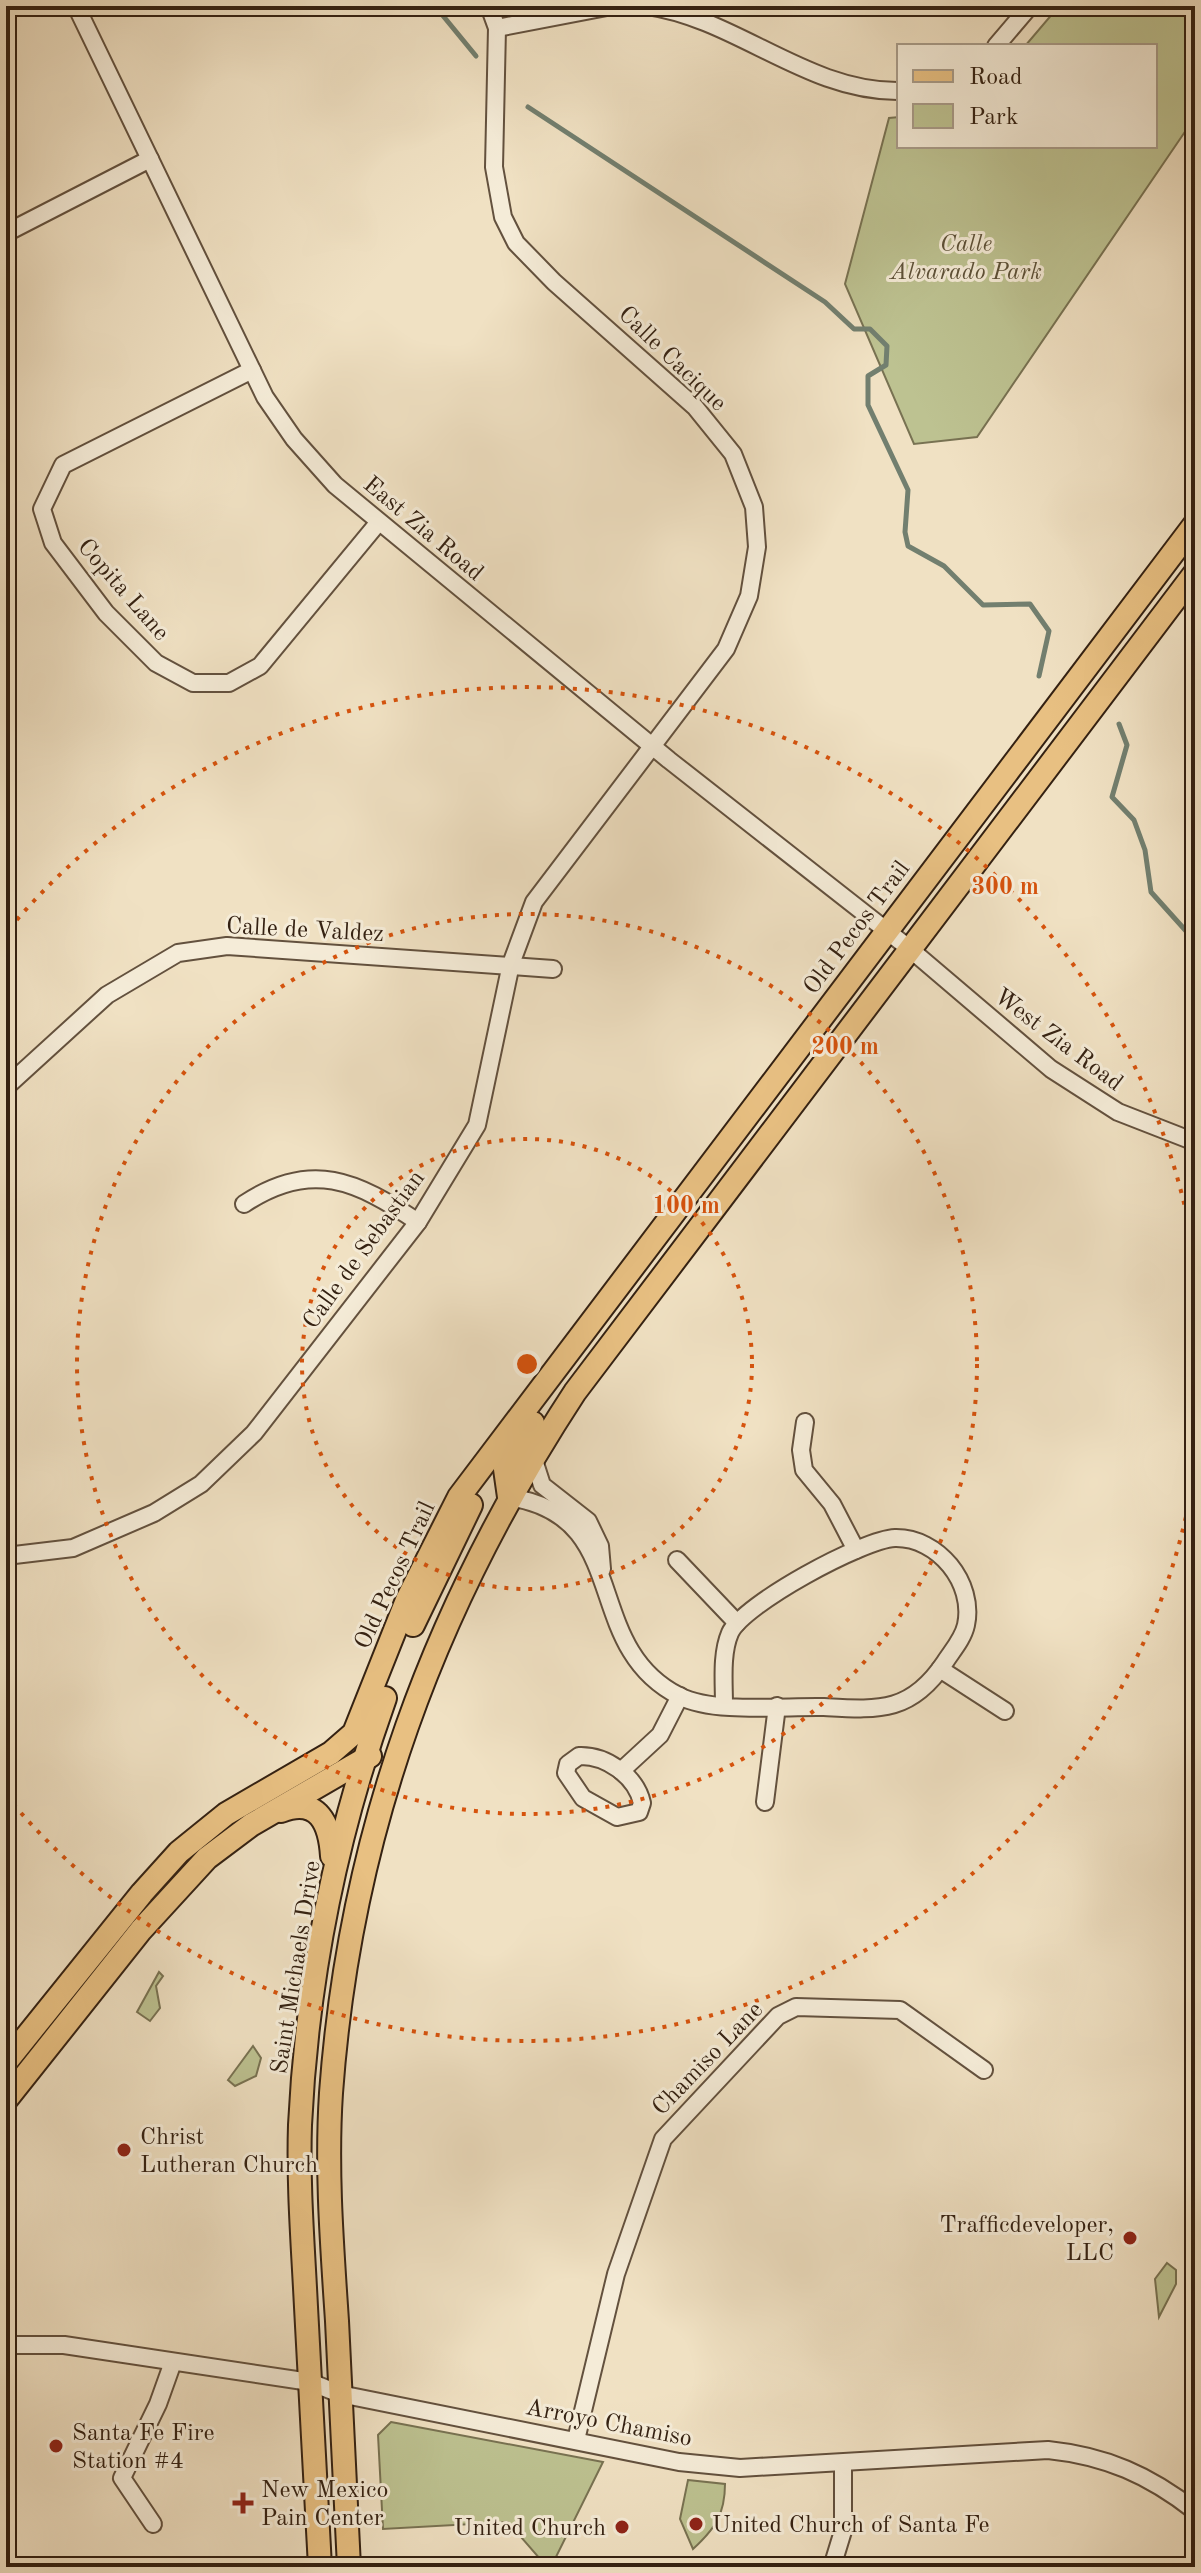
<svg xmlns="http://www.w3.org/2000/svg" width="1201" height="2573" viewBox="0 0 1201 2573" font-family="'Old Standard TT',serif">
  <rect width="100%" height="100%" fill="#f0e1c3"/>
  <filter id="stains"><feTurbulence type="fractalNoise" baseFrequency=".0025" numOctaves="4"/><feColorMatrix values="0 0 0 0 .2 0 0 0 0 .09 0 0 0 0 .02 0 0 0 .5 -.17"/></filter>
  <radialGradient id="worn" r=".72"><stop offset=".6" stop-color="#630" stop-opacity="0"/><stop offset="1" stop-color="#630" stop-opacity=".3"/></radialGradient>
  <g fill="#bdc291" stroke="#787252" stroke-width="2">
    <path d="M1059,6h122l14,11v100l-218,320 -63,7 -69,-160 44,-166 10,-1v29h256v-100h-130z"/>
    <path d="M159,1972l4,4 -7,10 4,22 -10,13 -13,-9z"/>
    <path d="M253,2046l8,12 -5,18 -21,10 -7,-6z"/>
    <path d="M1167,2263l9,7v14l-17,33 -4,-38z"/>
    <path d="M391,2422l212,40 -52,105h-4l-39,-45 -125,7 -5,-94z"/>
    <path d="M688,2480l37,4c0,30 -10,45 -32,65l-13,-30z"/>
  </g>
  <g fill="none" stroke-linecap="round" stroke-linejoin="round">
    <g stroke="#727f6f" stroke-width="5">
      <path d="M435,6l41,50"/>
      <path d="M528,107l297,195 29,27h16l17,17 -1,19 -18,11v29l40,85 -3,42 3,14 36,20 39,39 47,-1 19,27 -10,45"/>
      <path d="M1119,724l8,21 -15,52 22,23 11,30 6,42 44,49"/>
    </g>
    <defs>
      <g id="minor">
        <path d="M76,6l189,391 29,42 41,46 334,275 241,189 141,120 67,43 77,30"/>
        <path d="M648,6c89,13 159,86 251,85"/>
        <path d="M497,28l115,-22"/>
        <path d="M996,46l34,-40"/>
        <path d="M6,233l144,-74"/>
        <path d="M252,370l-189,95 -21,44 11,34 53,70 50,50 37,20h36l31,-17 118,-143"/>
        <path d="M6,1087l101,-92 71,-42 49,-7 326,23"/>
        <path d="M244,1204c67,-45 113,-23 174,18"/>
        <path d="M805,1422l-4,28 3,20 28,34 24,46"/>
        <path d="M533,1457l9,28 46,36 12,25 2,23"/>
        <path d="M509,1497c126,19 70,148 170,199 36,18 104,10 145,11 55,3 87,6 121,-45 7,-11 18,-23 21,-37 9,-42 -28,-88 -71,-87 -31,1 -152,66 -165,95 -9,21 -6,49 -6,72"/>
        <path d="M6,1556l67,-8 81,-35 47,-29 53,-51 164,-211 59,-97 34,-161 23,-62 192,-253 23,-53 8,-49 -3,-40 -21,-53 -38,-47 -141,-125 -38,-39 -13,-26 -9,-50 3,-139 -8,-22"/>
        <path d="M677,1560l60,63"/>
        <path d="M940,1669l65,42"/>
        <path d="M579,1756c27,-1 57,20 63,47l-3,9 -22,5 -34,-19 -17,-25 2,-9z"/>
        <path d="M621,1771l39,-36 20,-39"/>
        <path d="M765,1802l12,-96"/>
        <path d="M6,2345h58l246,37 30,12 339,68 61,6 308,-18c58,6 101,25 147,61"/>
        <path d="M576,2440l40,-166 47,-135 115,-123 18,-9 104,3 84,60"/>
        <path d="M153,2524l-31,-46 36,-74 15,-42"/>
        <path d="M832,2567l11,-36v-68"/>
      </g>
      <g id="major">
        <path d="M509,1497l-4,-28 28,-46"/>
        <path d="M413,1625l58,-120"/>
        <path d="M281,1811c38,-15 49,14 51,45"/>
        <path d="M6,2062l136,-169 37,-41 47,-38 105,-61 23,-20 53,-133 52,-103 736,-973"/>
        <path d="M6,2100l135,-170 66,-72 44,-33 119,-69"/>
        <path d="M320,2567c-5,-87 -9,-174 -14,-260 -3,-61 -8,-122 -6,-182 7,-145 36,-290 85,-427"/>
        <path d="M349,2567c-4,-82 -8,-164 -12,-246 -5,-75 -11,-152 -6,-228 19,-259 102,-484 244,-701l620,-819"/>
      </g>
    </defs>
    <use href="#minor" stroke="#63513e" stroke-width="20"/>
    <use href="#major" stroke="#342112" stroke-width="26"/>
    <use href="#minor" stroke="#f5ecd8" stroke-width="16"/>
    <use href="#major" stroke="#e8c082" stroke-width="22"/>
  </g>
  <g fill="none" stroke="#d6530d" stroke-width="4" stroke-dasharray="4 8">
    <circle cx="527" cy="1364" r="225"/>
    <circle cx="527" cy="1364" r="450"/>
    <path d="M1195 1470A676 676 0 0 1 9 1799M9 929A676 676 0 0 1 1195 1258"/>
  </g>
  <g fill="#8f2418" stroke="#f5ecd8" stroke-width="3">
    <circle cx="124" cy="2150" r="8"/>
    <circle cx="1130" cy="2238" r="8"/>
    <circle cx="56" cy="2446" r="8"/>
    <path d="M239 2491h8v8h8v8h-8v8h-8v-8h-8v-8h8z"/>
    <circle cx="696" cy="2524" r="8"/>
    <circle cx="622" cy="2527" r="8"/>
  </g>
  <g text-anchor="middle" stroke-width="6" stroke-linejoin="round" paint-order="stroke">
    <g font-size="24" font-style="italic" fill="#5d5138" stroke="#f5ecd8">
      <text x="966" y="251">Calle<tspan x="966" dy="28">Alvarado Park</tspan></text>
    </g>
    <g font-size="24" fill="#342112" stroke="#f5ecd8">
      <text transform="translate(673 358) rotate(44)" y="8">Calle Cacique</text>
      <text transform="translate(424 528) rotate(40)" y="8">East Zia Road</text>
      <text transform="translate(124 589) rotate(49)" y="8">Copita Lane</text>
      <text transform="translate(856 927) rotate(-53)" y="8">Old Pecos Trail</text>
      <text transform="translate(305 929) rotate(3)" y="8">Calle de Valdez</text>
      <text transform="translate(1059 1039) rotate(37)" y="8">West Zia Road</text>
      <text transform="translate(363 1249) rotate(-54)" y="8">Calle de Sebastian</text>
      <text transform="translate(394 1575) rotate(-65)" y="8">Old Pecos Trail</text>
      <text transform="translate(295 1967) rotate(-81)" y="8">Saint Michaels Drive</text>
      <text transform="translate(707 2058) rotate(-46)" y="8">Chamiso Lane</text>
      <text transform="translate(609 2422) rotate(11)" y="8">Arroyo Chamiso</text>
    </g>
    <g font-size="24" fill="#342112" stroke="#f5ecd8" text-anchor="start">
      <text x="140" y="2144">Christ<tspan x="140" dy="28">Lutheran Church</tspan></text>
      <text x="1114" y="2232" text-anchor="end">Trafficdeveloper,<tspan x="1114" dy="28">LLC</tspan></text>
      <text x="72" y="2440">Santa Fe Fire<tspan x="72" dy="28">Station #4</tspan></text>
      <text x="261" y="2497">New Mexico<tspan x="261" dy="28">Pain Center</tspan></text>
      <text x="712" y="2532">United Church of Santa Fe</text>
      <text x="606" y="2535" text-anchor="end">United Church</text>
    </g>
  </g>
  <circle cx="527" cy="1364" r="12" fill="#d6530d" stroke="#f5ecd8" stroke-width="4"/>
  <g font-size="24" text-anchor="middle" font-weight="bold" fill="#d6530d" stroke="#f5ecd8" stroke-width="6" stroke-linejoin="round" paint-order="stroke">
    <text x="1005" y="894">300 m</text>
    <text x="845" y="1054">200 m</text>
    <text x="686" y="1213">100 m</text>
  </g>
  <rect width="1201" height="2573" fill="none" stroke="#f0e1c3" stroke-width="32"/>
  <rect x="8" y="8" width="1185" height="2557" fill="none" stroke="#342112" stroke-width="4"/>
  <rect x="16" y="16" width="1169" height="2541" fill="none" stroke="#342112" stroke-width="2"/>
  <rect x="897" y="44" width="260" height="104" fill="#f5ecd8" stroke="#a89b89" stroke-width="2"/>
  <rect x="913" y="70" width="40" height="12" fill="#e8c082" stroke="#a89b89" stroke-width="2"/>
  <text x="969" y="84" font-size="24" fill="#342112">Road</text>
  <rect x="913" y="104" width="40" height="24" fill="#bdc291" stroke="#a89b89" stroke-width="2"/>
  <text x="969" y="124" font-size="24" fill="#342112">Park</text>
  <rect width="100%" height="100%" filter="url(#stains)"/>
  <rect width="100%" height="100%" fill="url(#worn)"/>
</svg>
